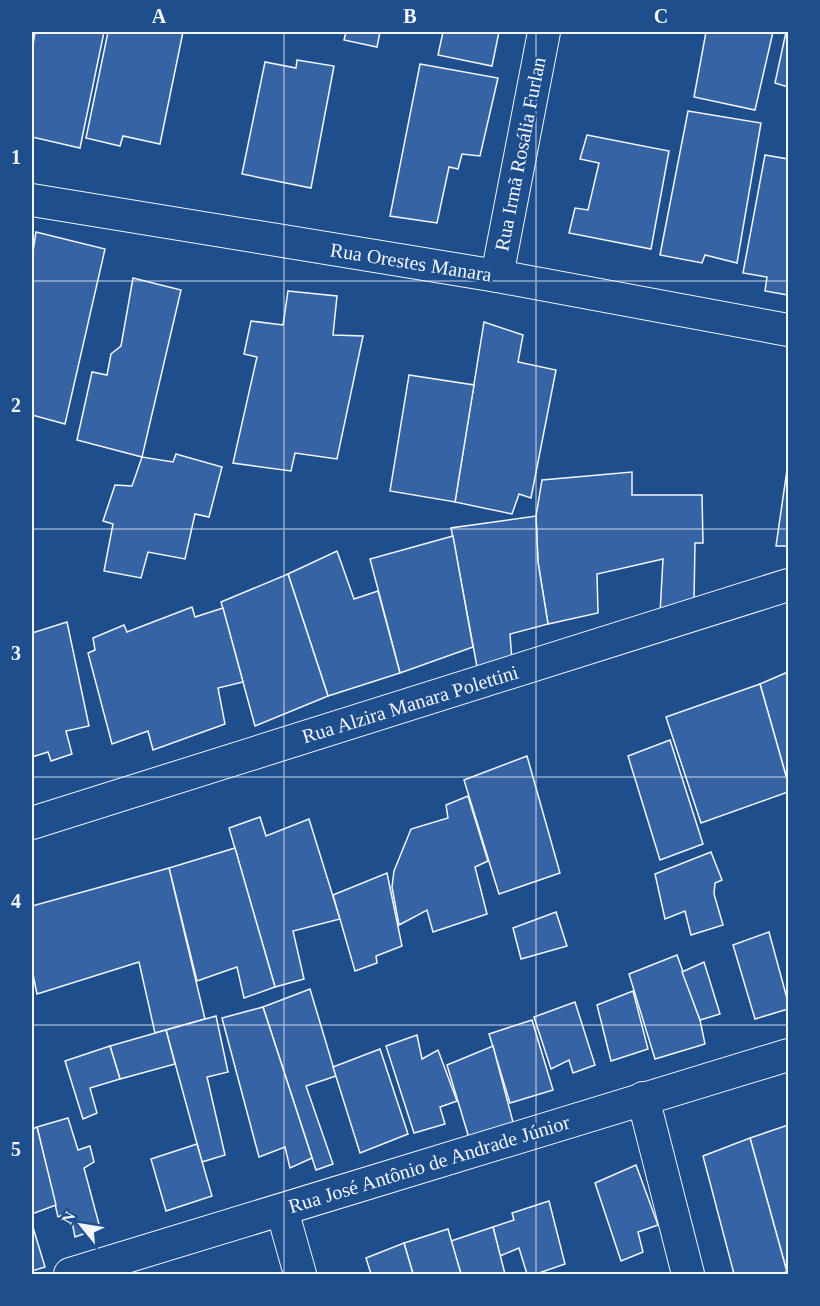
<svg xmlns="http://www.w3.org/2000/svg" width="820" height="1306" viewBox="0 0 820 1306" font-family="Georgia,serif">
  <rect width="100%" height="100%" fill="#1f4e8c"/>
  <g fill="#3563a3" stroke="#f2f6ff" stroke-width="1.5">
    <path d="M35,32h69l-24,116 -48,-11v-85z"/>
    <path d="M108,32h75l-23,112 -37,-8 -3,10 -34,-8z"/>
    <path d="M346,32h34l-3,15 -33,-7z"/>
    <path d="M443,32h56l-7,34 -54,-11z"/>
    <path d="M706,32h67l-18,78 -61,-13z"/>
    <path d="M786,32h2v55l-13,-4z"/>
    <path d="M297,60l37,6 -23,122 -69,-14 23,-112 31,6z"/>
    <path d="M420,64l78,14 -18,78 -18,-2 -4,15 -9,-2 -12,56 -47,-7z"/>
    <path d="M688,111l73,12 -24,140 -32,-8 -3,8 -42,-8z"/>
    <path d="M587,135l82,16 -18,98 -82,-16 6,-25 13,2 11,-47 -19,-4z"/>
    <path d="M765,155l23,4v136l-23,-4 2,-14 -24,-4z"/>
    <path d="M36,232l69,17 -40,175 -33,-9v-157z"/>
    <path d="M133,278l48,12 -39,167 -65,-17 15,-68 15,3 4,-21 10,-8z"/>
    <path d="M288,291l49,5 -4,39 30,1 -26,123 -42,-6 -4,18 -58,-8 24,-106 -13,-3 7,-33 32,4z"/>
    <path d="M484,322l39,13 -5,27 38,8 -25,128 -12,-4 -7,20 -57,-12z"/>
    <path d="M409,375l65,10 -19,117 -65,-11z"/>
    <path d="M176,454l46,13 -13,50 -14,-3 -10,45 -37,-7 -7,26 -37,-7 9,-47 -10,-3 12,-36 17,1 10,-29 31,5z"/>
    <path d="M788,463v83h-12z"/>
    <path d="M632,472v23h70l1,48h-8l-1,58 -34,12 3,-54 -66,15 1,39 -50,11 -10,-62 -2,-46 6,-36z"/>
    <path d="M536,516l2,46 10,62 -38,10 2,27 -34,11 -27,-144z"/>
    <path d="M453,536l20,111 -73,26 -30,-114z"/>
    <path d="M337,551l17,48 24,-8 22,82 -72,23 -40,-122z"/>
    <path d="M288,574l40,122 -73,30 -34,-124z"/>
    <path d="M192,607l3,10 28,-9 20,74 -25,6 7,36 -72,26 -5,-19 -36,13 -24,-91 7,-3 -2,-12 31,-13 3,7z"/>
    <path d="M67,622l22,104 -23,5 6,23 -21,7 -3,-9 -16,5v-124z"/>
    <path d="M788,672v111l-28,-99z"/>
    <path d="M760,684l28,99v9l-87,31 -35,-106z"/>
    <path d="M670,740l33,104 -43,16 -32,-104z"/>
    <path d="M527,756l33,117 -61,21 -35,-114z"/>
    <path d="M468,796l20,65 -13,6 12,47 -54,18 -6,-22 -28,15 -7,-38 2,-16 17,-42 37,-11 -2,-13z"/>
    <path d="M260,817l6,19 43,-17 31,100 -47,12 11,48 -29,8 -46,-159z"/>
    <path d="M235,848l40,139 -31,11 -7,-31 -40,14 -28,-113z"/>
    <path d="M711,852l11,28 -7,3 -1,11 9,31 -32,10 -6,-24 -20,8 -10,-45z"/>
    <path d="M169,868l36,151 -50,14 -16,-71 -102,32 -5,-24v-64z"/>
    <path d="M387,873l15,73 -26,10 1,7 -22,8 -22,-76z"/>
    <path d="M556,912l11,34 -46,13 -8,-31z"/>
    <path d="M769,932l19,70v7l-33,10 -22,-74z"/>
    <path d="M677,955l23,65 5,24 -50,15 -26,-85z"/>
    <path d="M704,962l16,52 -20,6 -18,-48z"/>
    <path d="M310,989l26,87 -30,10 27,78 -17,6 -53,-163z"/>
    <path d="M633,991l15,58 -37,12 -14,-56z"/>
    <path d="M575,1002l20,63 -22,8 -4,-13 -18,9 -17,-52z"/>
    <path d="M263,1007l49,151 -22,10 -5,-21 -26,10 -37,-139z"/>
    <path d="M216,1016l12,56 -21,5 18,78 -23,7 -36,-132z"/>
    <path d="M532,1020l21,70 -43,13 -21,-69z"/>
    <path d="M166,1030l9,34 -55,15 -10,-33z"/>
    <path d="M417,1035l5,24 16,-9 19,51 -17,6 5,17 -31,9 -28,-87z"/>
    <path d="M110,1046l10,33 -30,9 7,25 -14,6 -18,-58z"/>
    <path d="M493,1046l21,80 -45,12 -22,-73z"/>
    <path d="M380,1049l28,85 -48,19 -27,-86z"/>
    <path d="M68,1118l10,32 12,-4 4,16 -10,6 16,60 -25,9 -5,-25 -12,5 -21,-90z"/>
    <path d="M788,1125v146l-1,1 -37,-134z"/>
    <path d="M37,1127l19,78 -24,9v-85z"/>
    <path d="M750,1138l37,134 -10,2h-43l-31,-118z"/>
    <path d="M197,1144l15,52 -46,15 -15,-52z"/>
    <path d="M636,1165l22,60 -20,7 5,20 -22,9 -26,-78z"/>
    <path d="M549,1201l16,63 -29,10h-9l-8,-26 -19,8 -7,-29 21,-7 -2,-7z"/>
    <path d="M32,1224l13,43 -13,4z"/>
    <path d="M493,1227l12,47h-44l-10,-33z"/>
    <path d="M448,1229l13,45h-48l-9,-31z"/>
    <path d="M404,1243l9,31h-42l-5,-16z"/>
  </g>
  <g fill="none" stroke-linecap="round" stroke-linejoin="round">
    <defs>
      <g id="street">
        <path d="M32,200l465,76 291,54"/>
        <path d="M497,276l47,-244"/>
        <path d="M32,823l756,-238"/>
        <path d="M643,1098l45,176"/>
        <path d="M282,1210l18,64"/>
        <path d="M70,1274l718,-219"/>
      </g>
    </defs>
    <use href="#street" stroke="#f2f6ff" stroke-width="34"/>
    <use href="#street" stroke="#1f4e8c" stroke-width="32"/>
  </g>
  <path fill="none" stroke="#f2f6ff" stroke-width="1.5" stroke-opacity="0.55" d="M284,32v1242M536,32v1242M32,281h756M32,529h756M32,777h756M32,1025h756"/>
  <g text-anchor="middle" stroke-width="4.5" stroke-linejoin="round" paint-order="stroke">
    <g font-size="20" fill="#f2f6ff" stroke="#1f4e8c">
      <text transform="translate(520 154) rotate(-79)" y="7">Rua Irmã Rosália Furlan</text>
      <text transform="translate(411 262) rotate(9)" y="7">Rua Orestes Manara</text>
      <text transform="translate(410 704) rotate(-17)" y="7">Rua Alzira Manara Polettini</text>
      <text transform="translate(429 1164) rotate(-17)" y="7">Rua José Antônio de Andrade Júnior</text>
    </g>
  </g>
  <rect width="820" height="1306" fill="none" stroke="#1f4e8c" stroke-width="66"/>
  <g transform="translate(81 1225) rotate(300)" stroke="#1f4e8c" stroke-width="4.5" paint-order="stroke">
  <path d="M0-4.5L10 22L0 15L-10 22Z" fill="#f2f6ff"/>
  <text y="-9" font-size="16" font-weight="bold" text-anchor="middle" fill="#f2f6ff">N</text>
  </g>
  <rect x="33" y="33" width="754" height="1240" fill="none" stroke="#f2f6ff" stroke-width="2"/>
  <g font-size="20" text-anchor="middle" font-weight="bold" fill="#f2f6ff">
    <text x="159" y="23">A</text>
    <text x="410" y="23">B</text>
    <text x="661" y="23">C</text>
    <text x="16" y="164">1</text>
    <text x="16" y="412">2</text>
    <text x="16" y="660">3</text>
    <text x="16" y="908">4</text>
    <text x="16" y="1156">5</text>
  </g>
</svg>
